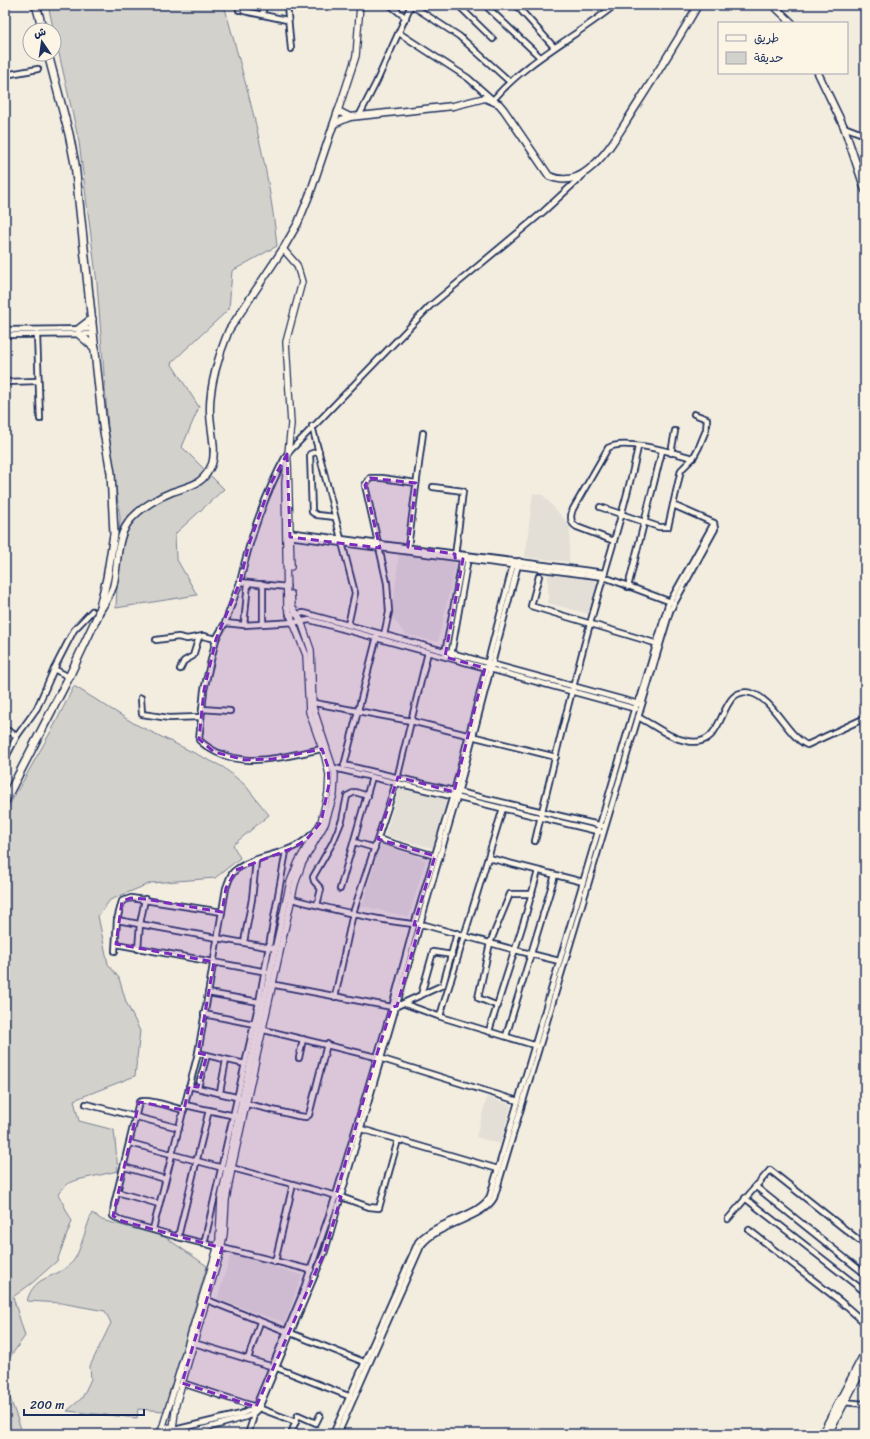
<svg xmlns="http://www.w3.org/2000/svg" width="870" height="1439" viewBox="0 0 870 1439" font-family="Sriracha,'Playpen Sans Arabic',sans-serif">
  <rect width="100%" height="100%" fill="#f3ede0"/>
  <filter id="ink" filterUnits="userSpaceOnUse"><feTurbulence type="fractalNoise" baseFrequency=".025" numOctaves="2"/><feDisplacementMap in="SourceGraphic" scale="8" xChannelSelector="R" yChannelSelector="G"/><feConvolveMatrix kernelMatrix="1 2 1 2 8 2 1 2 1" color-interpolation-filters="sRGB"/></filter>
  <g filter="url(#ink)">
    <g fill="#e3dfd6">
      <path d="M533,493l10,2 27,31 -1,36 -44,-5z"/>
      <path d="M399,553l51,7 6,4 -18,78 -33,-8 -13,-17z"/>
      <path d="M548,574l50,7 -9,33 -41,-11z"/>
      <path d="M399,788l49,11 -15,49 -48,-12z"/>
      <path d="M381,843l45,17 -17,57 -47,-11z"/>
      <path d="M487,1097l24,8 -11,39 -24,-7z"/>
      <path d="M231,1254l71,21 -17,48 -68,-24z"/>
    </g>
    <g fill="#d3d1cc" stroke="#778095">
      <path d="M48,5h176c22,79 45,159 53,241l-45,25 -3,38 -58,54 28,44 -17,40 42,42 -49,45 1,24 21,37 -81,13 4,-90 -12,-91 -11,-144 -18,-141z"/>
      <path d="M74,686l61,38 88,43 22,18 24,30 -36,30 7,13 -25,20 -64,5 -41,17 -12,16 10,48 11,14 7,24 14,29 -5,45 -61,24 5,21 35,9 4,41 -41,9 -10,4 -9,10 14,27 -15,40 -25,22 -19,14 12,39 -20,28v-551l49,-87z"/>
      <path d="M92,1213l10,7 63,17 42,29 -43,145 -26,-2 -1,9 -70,-7 15,-13 9,-19 -1,-13 21,-43 -6,-12 -44,-8 -34,-2c8,-29 30,-20 47,-41 6,-8 13,-36 18,-47z"/>
      <path d="M5,1384l16,45 44,5h-60z"/>
    </g>
    <g fill="none" stroke-linecap="round" stroke-linejoin="round">
      <defs>
        <g id="minor">
          <path d="M263,5v10"/>
          <path d="M287,5l4,44"/>
          <path d="M390,5l16,13"/>
          <path d="M411,5l48,31 50,45"/>
          <path d="M458,5l35,34"/>
          <path d="M485,5l55,52"/>
          <path d="M516,5l38,42"/>
          <path d="M239,10v-5"/>
          <path d="M244,11l43,9"/>
          <path d="M399,33l69,45 25,22c34,-40 81,-62 122,-95"/>
          <path d="M5,62l2,12"/>
          <path d="M5,75l33,-6"/>
          <path d="M359,116l17,-33 35,-78"/>
          <path d="M844,127l21,8"/>
          <path d="M5,330l88,-1"/>
          <path d="M37,334l3,85"/>
          <path d="M5,335l88,-1"/>
          <path d="M5,382l33,-1"/>
          <path d="M312,426l43,167 -7,32"/>
          <path d="M319,451l-9,3 2,58 5,3 18,2"/>
          <path d="M671,453l4,-22"/>
          <path d="M433,487l30,4 -8,65"/>
          <path d="M600,507l59,20h9l13,-57 12,-12 6,-11 7,-17 1,-11 -13,-5"/>
          <path d="M287,532l318,41"/>
          <path d="M288,536l316,41 67,25"/>
          <path d="M614,541l-37,-14c-7,-4 -7,-11 -4,-18l35,-61c16,-10 66,5 85,10"/>
          <path d="M408,547l15,-114"/>
          <path d="M539,576l-8,30 127,38"/>
          <path d="M240,582l-15,41 -9,16 -12,51 -5,50c35,33 81,17 123,9"/>
          <path d="M287,587l-47,-5c10,-45 25,-88 47,-128l143,-148 113,-94 39,-36"/>
          <path d="M628,587l34,-136"/>
          <path d="M289,615l15,-2 335,91"/>
          <path d="M225,623l19,2 52,-3 14,-2 326,89"/>
          <path d="M263,623v-39"/>
          <path d="M244,625l4,-42"/>
          <path d="M384,635l5,-23 -2,-29 -22,-98 5,-7h12l34,5"/>
          <path d="M156,640l22,-3 9,2 16,-3 13,3"/>
          <path d="M445,653l18,-97"/>
          <path d="M451,655l17,-97"/>
          <path d="M54,669l15,8"/>
          <path d="M180,669l4,-8 9,-5 6,-19"/>
          <path d="M141,698l1,16 27,4 32,-1"/>
          <path d="M309,702l102,19 145,36"/>
          <path d="M202,709l28,2"/>
          <path d="M638,717c16,8 31,21 49,24 42,9 29,-56 64,-48 23,6 35,42 56,52l58,-27"/>
          <path d="M5,729l12,7"/>
          <path d="M5,759l12,-23 20,-28 17,-39 20,-39 18,-19"/>
          <path d="M344,765l259,61"/>
          <path d="M344,766l33,-130"/>
          <path d="M330,767l271,65"/>
          <path d="M378,839l57,17"/>
          <path d="M535,841c17,-72 35,-145 55,-217 16,-59 36,-117 48,-177"/>
          <path d="M354,842l21,6"/>
          <path d="M489,858l94,24"/>
          <path d="M340,889l32,-112"/>
          <path d="M288,898c45,11 91,24 137,27l90,25 44,11"/>
          <path d="M317,905l4,-16 -7,-8 -1,-4 20,-35 9,-22 5,-24 8,-4 13,4"/>
          <path d="M117,920l155,28"/>
          <path d="M244,942l8,-43 4,-38"/>
          <path d="M116,944l151,28"/>
          <path d="M138,949l2,-25 5,-25"/>
          <path d="M115,951l2,-31 5,-19 9,-3 91,14"/>
          <path d="M270,984l122,23 5,-1 46,-21 14,-52"/>
          <path d="M208,993l51,9"/>
          <path d="M421,995l12,-43 19,3"/>
          <path d="M335,997l18,-84 43,-130 32,-131"/>
          <path d="M405,1004l33,12 99,30"/>
          <path d="M498,1006l-20,-8 12,-55 20,-49h22"/>
          <path d="M204,1014l50,10"/>
          <path d="M440,1016l63,-208"/>
          <path d="M264,1030l112,27 142,44"/>
          <path d="M489,1031l35,-110 14,-50"/>
          <path d="M506,1036l49,-161"/>
          <path d="M198,1053l47,11"/>
          <path d="M299,1058l4,-19"/>
          <path d="M189,1086l51,12"/>
          <path d="M198,1087l9,-32"/>
          <path d="M220,1092l6,-32"/>
          <path d="M86,1104l93,24"/>
          <path d="M247,1104l51,12 8,1 3,-2 18,-71"/>
          <path d="M185,1105l50,11"/>
          <path d="M184,1110c-10,-2 -36,-12 -45,-8l-25,103 -1,11 9,5 56,16 133,33"/>
          <path d="M361,1129l137,40"/>
          <path d="M130,1143l93,25"/>
          <path d="M124,1167l41,12"/>
          <path d="M232,1168l109,29 28,10 10,1 19,-68"/>
          <path d="M755,1186l110,88"/>
          <path d="M117,1192l42,12"/>
          <path d="M745,1198l120,94"/>
          <path d="M728,1219l42,-49 95,75"/>
          <path d="M153,1229l45,-176 28,-165c3,-7 4,-15 11,-19 23,-17 51,-11 75,-35"/>
          <path d="M749,1230l91,71 25,22"/>
          <path d="M178,1237l31,-127"/>
          <path d="M204,1244l55,-242 27,-151"/>
          <path d="M275,1262l18,-78"/>
          <path d="M207,1300l157,62"/>
          <path d="M194,1343l83,25 74,29"/>
          <path d="M248,1359l12,-37"/>
          <path d="M182,1383l74,24 40,15"/>
          <path d="M843,1402l22,2"/>
          <path d="M174,1430l67,-16 14,-6 46,-111 35,-102 56,-188 22,-82 40,-133 60,-231"/>
          <path d="M186,1434l60,-17 7,-3 6,-6 66,-157 132,-454 62,-236"/>
          <path d="M248,1434l5,-15 -1,-7"/>
          <path d="M291,1434l7,-19 18,8 4,-8"/>
          <path d="M333,1434l85,-192c17,-21 63,-26 72,-46l144,-486 7,-14 27,-91 46,-82"/>
          <path d="M338,1434l83,-188c16,-23 61,-26 73,-48l176,-587 45,-82 -1,-6 -41,-18"/>
        </g>
        <g id="tertiary">
          <path d="M338,111l18,-55 4,-51"/>
          <path d="M288,462l3,105"/>
          <path d="M173,1428l3,-24 44,-150 4,-20 2,-34 6,-32 63,-284 7,-20 23,-40 9,-30 1,-20 -22,-67 -2,-57 -10,-29 -9,-15 -1,-12"/>
          <path d="M162,1429l54,-177 3,-12 2,-41 6,-31 63,-286 8,-20 23,-40 7,-29 1,-18 -4,-18 -16,-45 -3,-57 -19,-48 -2,-124 6,-59 -5,-82 16,-60 -5,-17 -14,-16"/>
          <path d="M159,1434c2,-6 7,-8 14,-6l3,6"/>
        </g>
        <g id="secondary">
          <path d="M773,5l19,18"/>
          <path d="M818,73l26,54 21,63"/>
          <path d="M334,124l16,-7 103,-11 32,-8 14,6 5,6 45,66c14,6 27,4 39,-6 18,-14 31,-37 43,-56 23,-36 46,-72 67,-109"/>
          <path d="M100,611c5,-8 10,-16 13,-24 6,-22 2,-52 19,-69 10,-11 27,-21 40,-26 20,-7 31,-7 40,-28 5,-15 -2,-36 -2,-52 -1,-25 9,-58 19,-82l54,-81 15,-26 13,-32 27,-80 12,6"/>
          <path d="M822,1434l43,-82"/>
          <path d="M828,1434l37,-70"/>
        </g>
        <g id="primary">
          <path d="M36,5l7,25"/>
          <path d="M79,329l13,-10"/>
          <path d="M79,334l16,14"/>
          <path d="M5,801l64,-124 29,-62 9,-37 7,-44 -3,-61 -8,-47 -28,-262 -6,-30 -21,-80"/>
        </g>
      </defs>
      <use href="#minor" stroke="#1b2f5e" stroke-width="8"/>
      <use href="#tertiary" stroke="#1b2f5e" stroke-width="8"/>
      <use href="#secondary" stroke="#1b2f5e" stroke-width="9"/>
      <use href="#primary" stroke="#1b2f5e" stroke-width="10"/>
      <use href="#minor" stroke="#fcf5e5" stroke-width="4.5"/>
      <use href="#tertiary" stroke="#fcf5e5" stroke-width="5.5"/>
      <use href="#secondary" stroke="#fcf5e5" stroke-width="6"/>
      <use href="#primary" stroke="#fcf5e5" stroke-width="7"/>
    </g>
  </g>
  <path fill="#7b2cbf" fill-opacity="0.2" stroke="#7b2cbf" stroke-width="3" stroke-dasharray="8 5" stroke-linejoin="round" d="M287,454l3,83 90,11 -15,-63 5,-7 46,5 -8,64 47,7v4l8,1 -18,98 40,11 -31,124 -56,-15 -20,62 57,17 -21,69h6l-23,81 -5,1 -16,50 -40,138 5,2 -16,54 -69,156 -74,-24 40,-135 -100,-27 -9,-5 26,-114 45,8 5,-24 9,1 9,-32 -9,-2 16,-91 -98,-18 6,-43 9,-3 14,1 77,13 4,-24 10,-18 57,-22 14,-9 14,-17 8,-38 -1,-17 -6,-18 -49,10 -28,1 -31,-8 -15,-13 5,-49 12,-51 24,-57 8,-35 23,-64z"/>
  <rect width="870" height="1439" fill="none" stroke="#fcf5e5" stroke-width="20"/>
  <rect x="10" y="10" width="850" height="1419" fill="none" stroke="#1b2f5e" stroke-width="1.5" filter="url(#ink)"/>
  <rect x="718" y="22" width="130" height="52" fill="#fcf5e5" stroke="#a2a6af"/>
  <rect x="726" y="35" width="20" height="6" fill="#fcf5e5" stroke="#a2a6af"/>
  <text x="754" y="42" font-size="12" fill="#1b2f5e">طريق</text>
  <rect x="726" y="52" width="20" height="12" fill="#d3d1cc" stroke="#a2a6af"/>
  <text x="754" y="62" font-size="12" fill="#1b2f5e">حديقة</text>
  <g transform="translate(42 42) rotate(347)"><circle r="19" fill="#fcf5e5" stroke="#a2a6af"/>
  <path d="M0-3L7 15L0 10L-7 15Z" fill="#1b2f5e"/>
  <text y="-6" font-size="11" font-weight="bold" text-anchor="middle" fill="#1b2f5e">ش</text>
  </g>
  <path d="M24 1409v6h120v-6" fill="none" stroke="#1b2f5e" stroke-width="2"/>
  <text x="30" y="1409" font-size="12" fill="#1b2f5e" stroke="#fcf5e5" stroke-width="3" paint-order="stroke">200 m</text>
</svg>
